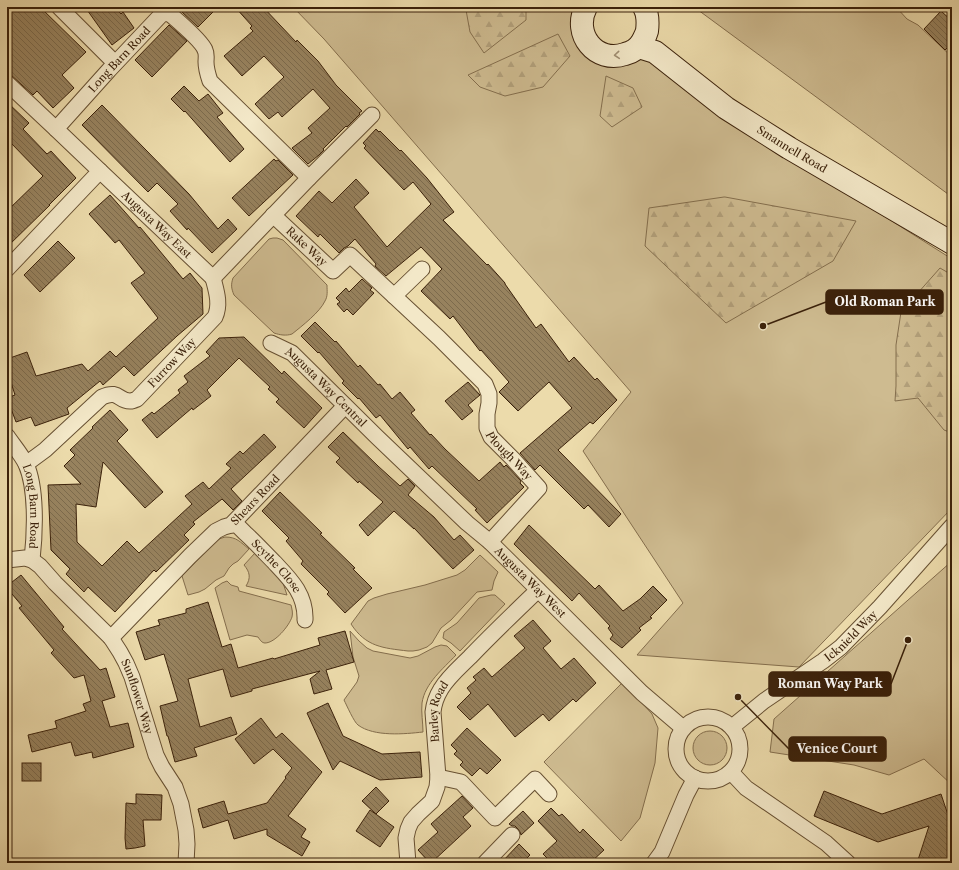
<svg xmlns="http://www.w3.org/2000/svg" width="959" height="870" viewBox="0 0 959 870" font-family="'Libre Caslon Text',serif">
  <defs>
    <pattern id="forest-firs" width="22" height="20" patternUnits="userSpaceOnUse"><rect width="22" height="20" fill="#cebb90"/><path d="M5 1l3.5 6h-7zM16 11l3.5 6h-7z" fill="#b2a07b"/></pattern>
    <pattern id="building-back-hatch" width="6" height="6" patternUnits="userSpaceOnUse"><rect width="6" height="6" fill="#97825e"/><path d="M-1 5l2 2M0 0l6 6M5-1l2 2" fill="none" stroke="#7c6a4c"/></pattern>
  </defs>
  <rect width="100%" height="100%" fill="#ecdbab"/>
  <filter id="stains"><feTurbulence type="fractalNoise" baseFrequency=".005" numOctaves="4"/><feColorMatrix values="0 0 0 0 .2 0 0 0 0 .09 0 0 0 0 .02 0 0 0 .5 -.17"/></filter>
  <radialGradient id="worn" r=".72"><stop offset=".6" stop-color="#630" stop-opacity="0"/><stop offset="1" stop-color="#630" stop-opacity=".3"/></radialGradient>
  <g fill="#cebb90" stroke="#846e4d">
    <path d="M293,7h278l10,16 14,24 42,9 19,7 63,49 233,147v249l-153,159 -162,-12 46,-52 -100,-152 48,-59 -307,-353z"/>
    <path d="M694,7h202l11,12 11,6 34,32v140z"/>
    <path d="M273,238h4l6,2 44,45c0,6 1,11 -2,16 -5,11 -23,25 -33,33 -6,2 -12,1 -18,-1l-40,-38c-3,-7 -3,-11 -1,-17l36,-39z"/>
    <path d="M225,537c12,0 15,5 24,12l-11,12 -5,3 -4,4 -5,8 -8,4 -11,9 -6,3 -11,3 -6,-19 32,-33 5,-4z"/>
    <path d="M255,553l27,27 5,15 -41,-9c5,-8 4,-14 -2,-21z"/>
    <path d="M480,555l18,17 -4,9 -2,9 -15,2 -26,28 -10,8 -9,15 -5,4 -8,3 -6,1h-5c-25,-3 -42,-4 -57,-27l17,-23 6,-3 13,-4 38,-9 32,-10 8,-5z"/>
    <path d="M952,561v224l-28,-26 -35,16 -35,-10 -84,-13 4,-33z"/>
    <path d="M227,581l4,4 7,2 1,4 52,14c1,4 2,8 1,12 -3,9 -17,26 -27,26 -3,0 -5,-3 -7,-6l-11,-2 -17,5 -15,-52 7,-5z"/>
    <path d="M491,595h4l10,9 -45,47 -9,-8 -8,-5 1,-6 13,-9 22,-25z"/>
    <path d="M350,631l9,10 8,7 6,3 37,7 8,-2 17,-9 6,-2 6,1 9,9c-13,14 -31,28 -34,48 -1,9 1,20 1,29 -18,2 -49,5 -65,-7 -4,-3 -11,-19 -14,-25l13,-18 2,-6 -6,-19z"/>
    <path d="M623,682l29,32 6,14 -3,35 -15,55 -19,23 -77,-79z"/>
    <circle cx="710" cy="748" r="17"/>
  </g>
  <g fill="url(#forest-firs)" stroke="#846e4d">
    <path d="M468,7h58v13l-42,33 -14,-21 -4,-22z"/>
    <path d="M558,34l12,22 -27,31 -38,9 -25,-9 -12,-12z"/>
    <path d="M606,76l27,12 9,19 -30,20 -12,-11z"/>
    <path d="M724,197h1l131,24 -23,40 -107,62 -81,-77 4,-38z"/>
    <path d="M940,268l12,7v158l-8,-3 -26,-32 -23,3 1,-15v-41l5,-33z"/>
  </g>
  <g fill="url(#building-back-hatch)" stroke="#3b210a">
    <path d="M7,7h33l46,45 -24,23 12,13 -21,20 -16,-17 -4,4 -22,-20 -4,-4z"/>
    <path d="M85,7h30l6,7 2,-2 11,16 -22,17z"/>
    <path d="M187,7h31l-20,20 -16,-15z"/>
    <path d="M235,7h28l33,35 1,-2 21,21 18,24 26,26 -3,2 1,1 -13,13 -1,-1 -23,23 1,1 -5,5 -11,9 -16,-16 20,-15 -4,-5 22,-20 -17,-19 -31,28 -4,-5 -9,7 -14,-15 29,-27 -20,-21 -22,20 -18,-20 29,-25 -3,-3 2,-2z"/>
    <path d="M941,11l11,10v22l-7,7 -21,-21z"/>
    <path d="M169,25l18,16 -35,36 -17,-17z"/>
    <path d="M184,86l15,15 9,-7 15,19 -6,4 27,32 -14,13 -45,-51 -1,1 -13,-13z"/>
    <path d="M7,102l22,21 -6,6 24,25 4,-3 25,27 -27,27h1l-43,42v-36l36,-35 -33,-34 -3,3z"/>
    <path d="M102,105l87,89 29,35 10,-10 9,10 -25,24 -24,-25 -1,2 -17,-19 8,-7 -21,-21 -9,9 -66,-67z"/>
    <path d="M376,129l3,3 1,-1 20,20 1,-1 26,28 27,34 -11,8 44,45 1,-1 17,19v1l31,44 5,-4 28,38 5,-5 21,23 2,-2 20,22 -24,24 -3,-2 -32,28 63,64 -12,13 -21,-22 -4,4 -44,-44 -5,5 -15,-17 52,-45 -23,-26 -31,29 -19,-19 10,-10 -28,-32 -1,1 -27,-35 -3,3 -29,-28 21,-22 -21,-22 -35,29 -11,-10 1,-2 -21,-25 -7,7 -4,2 -5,5 -19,-19 -2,3 -22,-21 23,-25 13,12 24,-24 13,14 -15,14 33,40 44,-43 -18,-22 -9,8 -40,-42 2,-2 -3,-3z"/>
    <path d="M274,159l2,2 2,-1 15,15 -44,41 -17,-18z"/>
    <path d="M110,195l29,33 1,-1 43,52 7,-6 12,15 1,26 -26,22 -43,40 -10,-10 -21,19 -3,-4 -33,27 2,6 -34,12 -4,-9 -15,5 -9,-24 8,-3 -8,-25v-11l20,-7 9,24 46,-12 6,7 22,-20 6,6 42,-39 -27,-35 14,-10 -26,-33 -4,3 -26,-29z"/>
    <path d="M58,241l17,17 -35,34 -16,-17z"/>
    <path d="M362,279l10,9 -2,2 4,3 -21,22 -6,-6 -3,3 -7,-8 3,-2 -4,-4 10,-10 3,4z"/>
    <path d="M315,322l20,20 1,-1 22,26 2,-2 18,20 2,-1 12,15 8,-7 15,18 -4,3 19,22 1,-1 14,15 34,32 21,-19 4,5 2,-2 15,16 -1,2 4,4 -37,36 -12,-13 2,-1 -45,-43 -3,3 -19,-22 -2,2 -28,-34 -4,3 -17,-20 -1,1 -16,-16 2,-2 -25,-29 -1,1 -17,-17z"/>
    <path d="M244,337l38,37 2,-3 38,37 -18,20 -28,-26 3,-3 -11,-10 2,-2 -31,-29 -32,32 4,6 -18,14 -1,-2 -35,30 -15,-18 10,-8 2,2 26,-21 -2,-3 10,-8 -4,-6 26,-20 -4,-4 13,-14z"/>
    <path d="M468,382l12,13 -12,10 5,6 -11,9 -17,-19z"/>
    <path d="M110,410l18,20 -11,11 46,51 -18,16 -42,-46 -7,45 -20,-3 1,38 25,24 25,-25 12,12 53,-49 -7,-8 18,-14 6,7 22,-21 -5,-4 14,-13 3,3 21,-20 12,13 -45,42 11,12 -9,9 -11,-11 -29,23 2,2 -11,11 5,5 -33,32 -2,-2 -39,42 -27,-25 -4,5 -18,-18 4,-5 -19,-19 -3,-65 33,-1 -17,-18 11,-11 -5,-5 23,-22 -1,-1z"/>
    <path d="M343,432l35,34 22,20 8,-7 7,7 -7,9 26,22 20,23 6,-5 14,15 -21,19 -39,-41v1l-20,-18 -26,25 -9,-11 24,-23 -24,-21 -1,2 -22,-21 4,-4 -12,-11z"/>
    <path d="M280,492l42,41 -2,1 35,34 -2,1 19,19 -27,25 -18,-19 2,-2 -28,-28 2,-3 -17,-20 3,-3 -27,-27z"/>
    <path d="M529,525l66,64 4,-4 24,26 17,-12 13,-13 14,14 -17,17 2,1 -13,10 2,2 -19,18 -12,-9 3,-4 -5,-7 2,-2 -31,-33 -7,8 -58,-57z"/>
    <path d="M21,575l43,52 -2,2 38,41 6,-2 9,29 -13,4 8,26 18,-4 6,24 -41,11 -1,-6 -17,4 -4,-14 -39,10 -4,-17 29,-7 -2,-7 31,-10 -3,-7 8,-3 -7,-26 -10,3 -23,-25 3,-3 -35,-42 3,-2 -15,-18v-2z"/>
    <path d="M208,602l14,45 9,-3 7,24 35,-10 1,1 46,-14 -2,-7 27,-7 9,31 -28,8 6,19 -18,5 -4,-15 10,-8 -68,18v2l-21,6 -8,-28 -35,10 12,48 31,-10 6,17 -43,14 3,8 -22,6 -7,-26h-1l-7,-30 18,-5 -14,-47 -19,6 -9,-28 24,-7 -2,-5 28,-7v-4z"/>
    <path d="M533,620l18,21 -8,7 18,21 13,-11 22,25 -20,19 -3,-3 -24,22 -6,-7 -28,23 -27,-33 -18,16 -13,-13 14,-14 -4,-5 9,-8 -3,-3 11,-9 8,9 33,-29 -11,-12z"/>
    <path d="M328,703l15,33 39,18 38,-2 2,25 -42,3 -40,-19 -7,9 -26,-57z"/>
    <path d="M261,718l15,20 6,-5 40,39 -34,44 18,13 -5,8 9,5 -8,14 -35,-21v-6l-33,10 -6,-19 -25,8 -5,-19 26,-8 4,13 39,-11 19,-25 -1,-1 7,-9 -19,-19 -19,15 -19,-25z"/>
    <path d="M467,728l34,32 -14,14 -7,-6 -8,8 -12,-11 3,-3 -9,-8 3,-3 -6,-6z"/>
    <rect x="22" y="763" width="19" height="18"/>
    <path d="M376,787l13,14 -13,13 -14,-13z"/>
    <path d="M824,791l58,23 59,-20 11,33v36h-35l12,-37 -51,16 -64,-26z"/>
    <path d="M136,794l26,1 -1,25h-18l2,26 -10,2 -9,1 -1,-11 1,-35 10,1z"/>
    <path d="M462,796l11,12 -10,9 8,9 -40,37h-1l-12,-13 20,-18 -7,-8z"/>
    <path d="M551,808l8,8 3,-2 18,19 3,-4 21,21 -14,13h-38l-9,-9 14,-13 -19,-20z"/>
    <path d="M370,810l24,17 -14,20 -24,-16z"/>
    <path d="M523,811l11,12 -13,12 -1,-3 -2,-3 -3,-3h-3l-3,-2z"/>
    <path d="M519,844l11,11 -8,8h-21z"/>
  </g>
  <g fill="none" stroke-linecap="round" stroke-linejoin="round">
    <defs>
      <g id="street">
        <path d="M59,7l56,56"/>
        <path d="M7,83l49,46"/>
        <path id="s1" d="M100,171l113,107"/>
        <path id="s2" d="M273,215l60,56 17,-16 89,83 46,46 4,10v9l-2,11v14l4,9 22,22 26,29 -49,54"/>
        <path id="s3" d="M7,269l93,-98 -44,-42 53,-59 51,-54 4,-3 6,1c8,7 32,27 35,36 2,4 1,8 1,12 0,7 2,13 4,19l99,97"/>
        <path d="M213,278l96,-100 63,-63"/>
        <path d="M394,296l28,-27"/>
        <path id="s4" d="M271,343l21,10 85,84 90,86 23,19 152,151 41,35"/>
        <path id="s5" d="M7,436c6,9 14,18 19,28 11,25 9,69 6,96"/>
        <path id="s6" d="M26,464l19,-14 57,-53c18,-8 16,5 29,4 1,0 6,-2 6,-2l78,-82c6,-13 1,-27 -2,-39"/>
        <path id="s7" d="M231,525h6l8,8c10,9 19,19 29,29 16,17 32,32 31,58"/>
        <path id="s8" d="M7,560l18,-2 7,2 8,6 15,17 56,55 9,14 6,11 6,14 24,78 6,12 13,20 6,17 5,26 1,14 -1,19"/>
        <path id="s9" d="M111,638l79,-82 26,-25 8,-4 7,-2 114,-119"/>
        <circle cx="708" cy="749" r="32"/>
        <path id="s10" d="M732,727l32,-26 59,-40 18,-14 39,-40 72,-81"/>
        <path d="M731,772l15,16 80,55 22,20"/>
        <path d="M438,777l23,5 34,36 40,-39 14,15"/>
        <path id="s11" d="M408,863l-2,-25 2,-9 3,-7 7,-8 14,-13 5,-14 1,-10 -5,-65c1,-9 3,-15 8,-23 7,-12 19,-22 29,-32 22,-23 45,-45 68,-67"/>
        <path d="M485,863l27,-28"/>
        <path d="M654,863l8,-11 24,-57 9,-17"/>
      </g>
      <g id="secondary">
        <path d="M586,7c-14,27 10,57 39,47 8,-2 13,-5 17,-12 2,-4 4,-7 5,-11 1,-8 1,-17 -3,-24"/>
        <path id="s12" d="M639,47l16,5 71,56 63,40 163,95"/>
      </g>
    </defs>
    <use href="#street" stroke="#675032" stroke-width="17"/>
    <use href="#secondary" stroke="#3b210a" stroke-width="24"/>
    <use href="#street" stroke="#f3e8c8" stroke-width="15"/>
    <use href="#secondary" stroke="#f3e8c8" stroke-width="22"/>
  </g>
  <defs><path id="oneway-chevron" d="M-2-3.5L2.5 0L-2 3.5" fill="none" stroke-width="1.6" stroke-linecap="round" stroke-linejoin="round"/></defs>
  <use stroke="#a08e72" href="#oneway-chevron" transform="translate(617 55) rotate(175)"/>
  <g text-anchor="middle" stroke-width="3" stroke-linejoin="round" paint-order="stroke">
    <g font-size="11" fill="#3b210a" stroke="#f3e8c8">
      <text dy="4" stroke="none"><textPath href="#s3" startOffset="290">Long Barn Road</textPath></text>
      <text dy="4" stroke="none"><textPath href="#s12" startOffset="185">Smannell Road</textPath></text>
      <text dy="4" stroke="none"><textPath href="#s1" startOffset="78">Augusta Way East</textPath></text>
      <text dy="4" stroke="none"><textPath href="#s2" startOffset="46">Rake Way</textPath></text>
      <text dy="4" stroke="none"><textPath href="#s6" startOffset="189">Furrow Way</textPath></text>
      <text dy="4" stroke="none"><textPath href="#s4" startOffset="71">Augusta Way Central</textPath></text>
      <text dy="4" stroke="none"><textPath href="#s2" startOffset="373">Plough Way</textPath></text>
      <text dy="4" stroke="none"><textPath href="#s9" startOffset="201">Shears Road</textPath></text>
      <text dy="4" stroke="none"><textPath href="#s5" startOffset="77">Long Barn Road</textPath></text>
      <text dy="4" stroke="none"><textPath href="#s7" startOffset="63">Scythe Close</textPath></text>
      <text dy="4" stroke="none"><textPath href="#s4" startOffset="354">Augusta Way West</textPath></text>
      <text dy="4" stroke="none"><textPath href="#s10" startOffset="150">Icknield Way</textPath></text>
      <text dy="4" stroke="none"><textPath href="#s8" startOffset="201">Sunflower Way</textPath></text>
      <text dy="4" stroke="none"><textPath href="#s11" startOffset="163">Barley Road</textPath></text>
    </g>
  </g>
  <path fill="none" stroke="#3b210a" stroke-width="1.5" d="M763 326L826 302M908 640L891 684M738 697L789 749"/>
  <g fill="#3b210a" stroke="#f3e8c8" stroke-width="1.5">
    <circle cx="763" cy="326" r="4"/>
    <circle cx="908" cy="640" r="4"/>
    <circle cx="738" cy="697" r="4"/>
  </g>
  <g fill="#3b210a" stroke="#3b210a" stroke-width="1.5">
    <rect x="826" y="290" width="117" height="24" rx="4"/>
    <rect x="769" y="672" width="122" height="24" rx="4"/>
    <rect x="789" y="737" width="97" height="24" rx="4"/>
  </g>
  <g font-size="12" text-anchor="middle" font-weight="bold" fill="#fff">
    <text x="885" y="306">Old Roman Park</text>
    <text x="830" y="688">Roman Way Park</text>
    <text x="837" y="753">Venice Court</text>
  </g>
  <rect width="959" height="870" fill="none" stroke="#ecdbab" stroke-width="24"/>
  <rect x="8" y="8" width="943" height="854" fill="none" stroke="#3b210a" stroke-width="2"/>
  <rect x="12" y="12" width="935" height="846" fill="none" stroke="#3b210a"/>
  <rect width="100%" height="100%" filter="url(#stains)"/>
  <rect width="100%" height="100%" fill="url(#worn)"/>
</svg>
